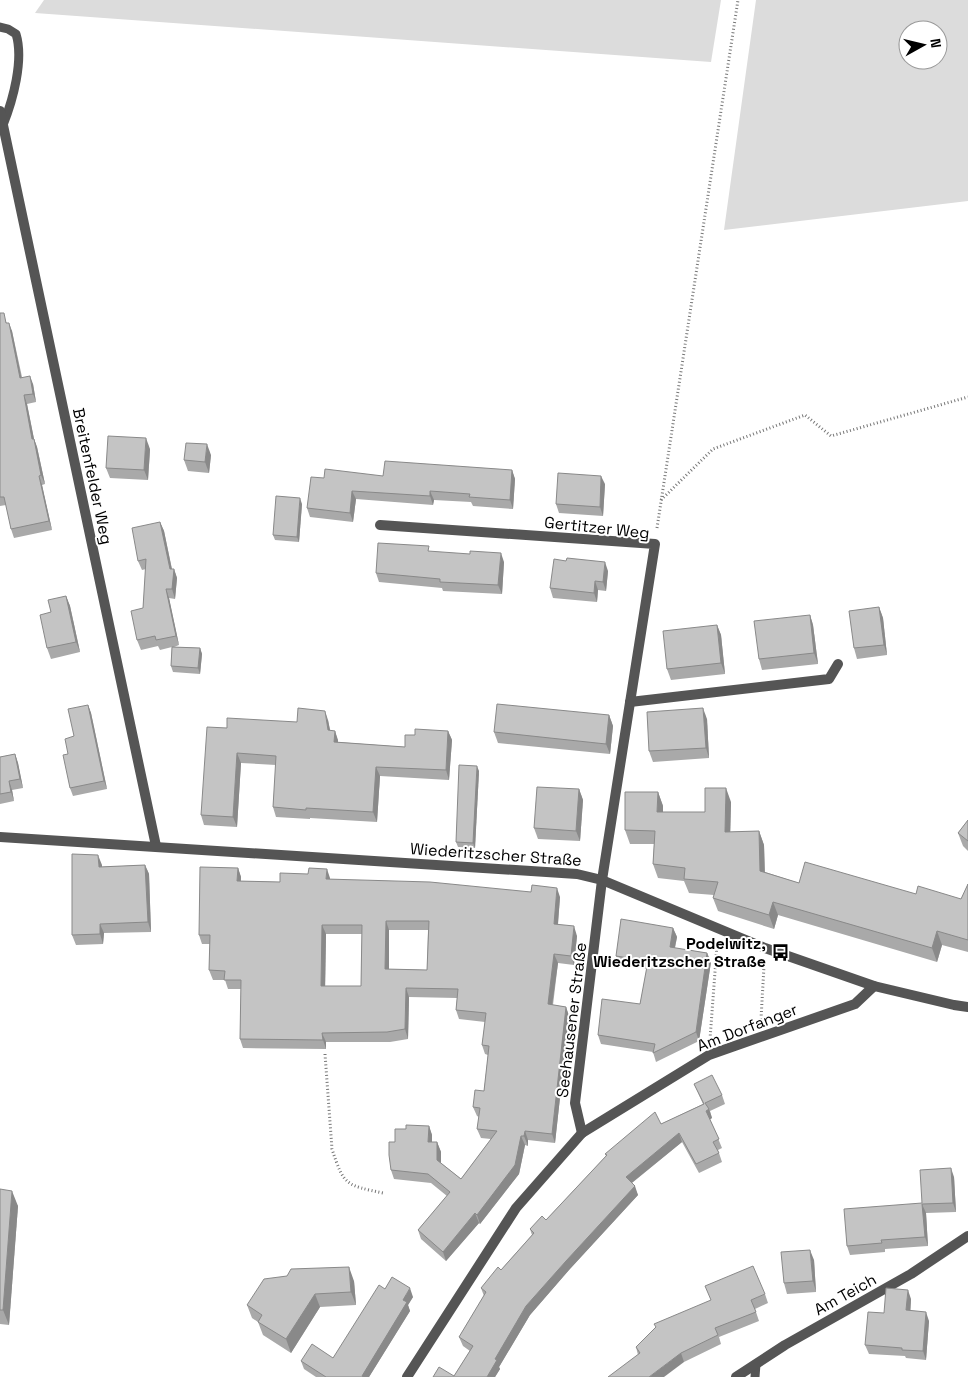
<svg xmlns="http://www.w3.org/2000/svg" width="968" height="1377" viewBox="0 0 968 1377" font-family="'Space Grotesk',sans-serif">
  <rect width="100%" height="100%" fill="#fff"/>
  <g fill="#dcdcdc" fill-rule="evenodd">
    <path d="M44,0h677l-10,62 -676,-49z"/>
    <path d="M756,0h212v201l-244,29zM908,30h30v30h-30z"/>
  </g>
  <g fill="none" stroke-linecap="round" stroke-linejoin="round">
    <g stroke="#777" stroke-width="3" stroke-dasharray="1 2.5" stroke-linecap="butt">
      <path d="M661,500l52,-51 92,-34 26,21 137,-39"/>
      <path d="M657,528l81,-528"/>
      <path d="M761,1019l3,-53"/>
      <path d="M710,1039l7,-94"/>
      <path d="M325,1054l7,95c12,37 14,36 51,44"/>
    </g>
    <g stroke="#555" stroke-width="9">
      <path d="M0,27l8,2 8,5c8,26 -3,66 -13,91"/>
      <path d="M755,1377l1,-13"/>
    </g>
    <g stroke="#555" stroke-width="10">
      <path d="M0,111l156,735"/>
      <path d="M380,525l275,19 -53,336 -27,223 7,30"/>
      <path d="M630,702l199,-23 9,-15"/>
      <path d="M407,1377l109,-169 66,-75 127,-78 146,-51 19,-18"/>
      <path d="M736,1377l49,-32 126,-71 57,-38"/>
    </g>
    <path stroke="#555" stroke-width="10" d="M0,837l577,37 25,6 163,68 109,38 80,19 14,2"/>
  </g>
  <g fill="#a9a9a9" fill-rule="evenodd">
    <path d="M0,313l12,18 10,46 11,7 3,18 -9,2 7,35 3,8 8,37 -3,1 10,45 -38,8 -3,-9 -5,-24 -6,1z"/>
    <path d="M150,449l-2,31 -38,-2 -4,-10z"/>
    <path d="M211,455l-2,18 -21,-2 -4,-11z"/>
    <path d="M512,470l3,9 -2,30 -40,-3 -2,-4 -37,-2 -1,5 -77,-6 -3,23 -43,-5 -3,-9 17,-30 59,-2z"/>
    <path d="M605,484l-2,32 -44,-3 -3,-9z"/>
    <path d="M302,504l-3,38 -24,-2 -2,-5z"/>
    <path d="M160,522l4,9 8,38h2l3,9 -2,21 -6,-1 10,47 -5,2 26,1 2,6 -2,20 -27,-2 -2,-6 1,-19 -12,3 -2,-4 -17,4 -4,-10 6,-32 3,-39 -4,1 -4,-9z"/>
    <path d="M431,552l73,10 -2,32 -59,-3 -1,-3 -63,-6 -3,-9z"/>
    <path d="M608,571l-2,20 -8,-1 -1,12 -44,-4 -3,-10z"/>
    <path d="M66,596l4,10 10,46 -29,7 -4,-11 4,-36z"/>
    <path d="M879,607l4,11 4,37 -30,4 -3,-11z"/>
    <path d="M810,615l3,10 5,39 -56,6 -3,-11z"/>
    <path d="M717,625l4,10 4,39 -54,6 -4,-11z"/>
    <path d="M88,705l3,8 16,76 -34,7 -3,-8 -2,-34 6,-18z"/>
    <path d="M609,715l4,11 -3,28 -112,-11 -4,-11z"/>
    <path d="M707,719l2,39 -56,4 -4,-11z"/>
    <path d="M328,720l2,10 5,1 3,11 67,5 10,-12 33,-4 4,9 -3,40 -69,-4 -3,46 -67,-4v1l-34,-2 -3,-10 3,-42 -35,-2 -4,64 -33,-2 -3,-10 26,-87z"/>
    <path d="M15,754l3,9 5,25 -11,2 2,11 -14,3v-47z"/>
    <path d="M479,771l-4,77 -17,-1 -2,-5z"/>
    <path d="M579,789l4,11 -3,41 -42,-2 -4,-11z"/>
    <path d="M658,792l5,14v6h42l26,-10 -1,30 29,-1 5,14 1,27 34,11 162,16 7,-15v68l-26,-7 -5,17 -159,-47 -4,14 -56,-18 -5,-13 1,-3 -25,-2 -5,-12 -26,-3 -5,-14 1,-20h-24l-5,-14z"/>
    <path d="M968,820v31l-5,-5 -5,-13z"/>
    <path d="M102,865v2l43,-2 4,9 2,58 -47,1 -1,11 -27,1 -4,-10z"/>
    <path d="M238,868l3,9v4l39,1 28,-8 22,4v1l230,18 -2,28 19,11 -3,29 -16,-2 -5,42 13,2 3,9 -14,127 -27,-3v6l-3,-1 -6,29 -39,50 -1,-1 -33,38 -25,-22 -3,-9 29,-34 -16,-13 -37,-4 -3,-9 4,-28 11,-13 23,-3 3,9v7h5l4,10v11l20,16 30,-40 -10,-1 -4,-9 2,-12 -2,-1 -4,-9 11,-16 4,-36 -3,-1 -3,-9 3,-23 -26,-3 -3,-9 1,-12 -48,-1 -1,42 -18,3h-64v7l-83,-1 -3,-9 1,-50h-13l-3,-9h-12l-4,-10 1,-26h-8l-3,-9zM389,930h39l-1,40 -38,-1zM326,934h36l-1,52h-36z"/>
    <path d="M673,928l4,9 -2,11 32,5 4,9 -12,79 -43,21 -3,-10 -52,-8 -3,-9 42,-31 7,-35 -27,-5 -4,-8z"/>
    <path d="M694,1084l28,11 3,9 -15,7 2,7 -2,1 12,29 -4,2 4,12 -23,11 -17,-31 -50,41 6,12 -69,75 -39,45 -31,52 1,2 -5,8h-62l21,-1 16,-25 -7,-5 -4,-9 25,-41 -3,-8 20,-18 31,-35 -2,-6 16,-9 60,-64 -1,-2 56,-30 42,-20z"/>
    <path d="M954,1177l2,35 -30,1 2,33 -43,3v3l-35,3 -3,-9 75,-43z"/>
    <path d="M0,1189l18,17 -9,119 -9,-1z"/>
    <path d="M814,1260l2,32 -29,2 -3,-11z"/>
    <path d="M354,1281l2,24 -36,2 -29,46 -28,-18 -5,-13 -6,-4 -5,-13z"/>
    <path d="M385,1289l28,8 -5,8 2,6 -41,66h-53l-12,-8 -3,-8 32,-3z"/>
    <path d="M765,1294l3,9 -13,6 4,12 -40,16 2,7 -37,18 -46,-7 -2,-8z"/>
    <path d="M911,1299l-1,12 19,10 -3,39 -20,-2 -1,-2 -36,-2 -4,-9 19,-32z"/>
  </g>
  <g fill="#898989">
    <path d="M9,323l3,8 11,55 -3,-8z"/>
    <path d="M30,376l3,8 3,18 -3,-8z"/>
    <path d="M24,395l3,9 7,35 3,8 8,37 -4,-9 -9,-36z"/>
    <path d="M146,438l4,11 -2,31 -4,-10z"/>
    <path d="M207,444l4,11 -2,18 -4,-11z"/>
    <path d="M512,470l3,9 -2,30 -3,-9z"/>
    <path d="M39,476l3,9 10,45 -3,-9z"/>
    <path d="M601,476l4,8 -2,32 -3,-9z"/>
    <path d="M352,491l4,8 -3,23 -3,-9z"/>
    <path d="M430,491l4,9 -1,5 -3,-9z"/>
    <path d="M300,498l2,6 -3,38 -2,-5z"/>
    <path d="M160,522l4,9 9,44 1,-6 3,9 -2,21 -3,-10 -2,-20z"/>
    <path d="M501,553l3,9 -2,32 -4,-9z"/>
    <path d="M605,562l3,9 -2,20 -3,-9z"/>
    <path d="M595,581l3,9 -1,12 -3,-9z"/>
    <path d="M166,589l3,9 10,47 -3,-9z"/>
    <path d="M66,596l4,10 10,46 -4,-10z"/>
    <path d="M879,607l4,11 4,37 -3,-10z"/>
    <path d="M810,615l3,10 5,39 -4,-11z"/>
    <path d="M717,625l4,10 4,39 -4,-11z"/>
    <path d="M200,648l2,6 -2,20 -2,-6z"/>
    <path d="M88,705l3,8 16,76 -3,-8z"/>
    <path d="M703,708l4,11 2,39 -3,-10z"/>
    <path d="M325,711l3,9 4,20 -4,-10z"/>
    <path d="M609,715l4,11 -3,28 -4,-10z"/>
    <path d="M335,731l3,9 -1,11 -3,-9z"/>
    <path d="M448,731l4,9 -3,40 -3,-10z"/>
    <path d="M237,753l4,10 -4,64 -4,-10z"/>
    <path d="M15,754l3,9 5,25 -3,-9z"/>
    <path d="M477,766l2,5 -4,77 -2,-5z"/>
    <path d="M376,767l4,9 -3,46 -4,-10z"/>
    <path d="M9,781l3,9 2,11 -3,-9z"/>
    <path d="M726,788l5,14 -1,44 -5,-14z"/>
    <path d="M579,789l4,11 -3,41 -4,-10z"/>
    <path d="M658,792l5,14v19l-6,-13z"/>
    <path d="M759,831l5,14 1,40 -5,-14z"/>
    <path d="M98,855l4,10v12l-3,-10z"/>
    <path d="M145,865l4,9 2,58 -3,-10z"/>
    <path d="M238,868l3,9 -1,13 -3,-9z"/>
    <path d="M327,869l3,9v10l-4,-9z"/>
    <path d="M557,888l3,9 -3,37 -3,-10z"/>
    <path d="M773,902l5,13 -4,14 -5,-14z"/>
    <path d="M386,921l3,9v48l-4,-9z"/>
    <path d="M100,924l4,9 -1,11 -3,-10z"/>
    <path d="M322,925l4,9 -1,61 -4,-9z"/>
    <path d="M574,926l3,10 -3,29 -3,-9z"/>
    <path d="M673,928l4,9 -4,19 -3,-9z"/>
    <path d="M937,931l5,14 -5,17 -5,-14z"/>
    <path d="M707,953l4,9 -12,79 -3,-9z"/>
    <path d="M554,954l4,9 -7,50 -3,-9z"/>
    <path d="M406,988l3,9 -1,42 -3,-10z"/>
    <path d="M566,1007l3,9 -14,127 -3,-9z"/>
    <path d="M322,1033l4,9v7l-3,-9z"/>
    <path d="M709,1109l3,9 -3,2 -3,-9z"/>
    <path d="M429,1126l3,9v16l-4,-9z"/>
    <path d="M525,1131l3,9v6l-4,-10z"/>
    <path d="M679,1133l3,9 -53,43 -3,-8z"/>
    <path d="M521,1136l4,9 -6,29 -39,50 -3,-9z"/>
    <path d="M437,1142l4,10v17l-4,-9z"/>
    <path d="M951,1168l3,9 2,35 -3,-9z"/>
    <path d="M635,1186l3,9 -69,75 -39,45 -31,52 1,2 -5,8h-8l8,-18 31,-53 40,-45z"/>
    <path d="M12,1191l6,15 -9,119 -6,-15z"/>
    <path d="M922,1204l4,9 2,33 -3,-9z"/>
    <path d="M475,1213l4,10 -33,38 -3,-9z"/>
    <path d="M810,1250l4,10 2,32 -3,-11z"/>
    <path d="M349,1267l5,14 2,24 -5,-13z"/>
    <path d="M410,1288l3,9 -5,8 2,6 -41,66h-7v-1l41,-76z"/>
    <path d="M908,1290l3,9 -1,20 -4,-9z"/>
    <path d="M315,1294l5,13 -29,46 -5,-14z"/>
    <path d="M926,1312l3,9 -3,39 -3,-9z"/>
    <path d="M681,1353l3,9 -20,15h-15z"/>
  </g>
  <g fill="#c4c4c4" stroke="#898989" fill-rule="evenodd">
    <path d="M0,313h4l2,10h3l11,55 10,-2 3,18 -9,1 8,44h2l7,36 -2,1 10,45 -38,8 -7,-32h-4z"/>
    <path d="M108,436l38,2 -2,32 -38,-2z"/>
    <path d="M186,443l21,1 -2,18 -21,-2z"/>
    <path d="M385,461l127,9 -2,30 -41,-3 1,-3 -40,-3v5l-78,-5 -2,22 -43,-5 4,-31 13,1 1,-9 58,7z"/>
    <path d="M558,473l43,3 -1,31 -44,-3z"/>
    <path d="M276,496l24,2 -3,39 -24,-2z"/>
    <path d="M160,522l10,47h4l-2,20h-6l10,47 -20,4 -1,-4 -18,4 -6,-29 12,-3 3,-49 -8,2 -6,-33z"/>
    <path d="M378,543l51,3 -1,5 42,3v-3l31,2 -3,32 -58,-3v-3l-64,-6z"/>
    <path d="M567,558l38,4 -2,20 -8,-1 -1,12 -44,-5 4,-29 12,2z"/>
    <path d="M66,596l10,46 -29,6 -7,-33 11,-3 -3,-12z"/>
    <path d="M879,607l5,38 -30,3 -5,-37z"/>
    <path d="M810,615l4,38 -55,6 -5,-38z"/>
    <path d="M717,625l4,38 -54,6 -4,-38z"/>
    <path d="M172,647l28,1 -2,20 -27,-2z"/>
    <path d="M497,704l112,11 -3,29 -112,-12z"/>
    <path d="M88,705l16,76 -34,7 -7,-33 5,-1 -3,-15 9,-3 -6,-27z"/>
    <path d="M298,708l27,3 3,19 7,1 -1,11 71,5v-12h10v-6l33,2 -2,39 -70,-3 -3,45 -67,-4v2l-33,-3 3,-51 -39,-3 -4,64 -32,-2 6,-88 20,1v-10l70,4z"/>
    <path d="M703,708l3,40 -57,3 -2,-39z"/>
    <path d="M15,754l5,25 -11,2 2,11 -11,2v-37z"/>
    <path d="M459,765l18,1 -4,77 -17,-1z"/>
    <path d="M537,787l42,2 -3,42 -42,-3z"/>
    <path d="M705,788h21l-1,44 34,-1 1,40 39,12 6,-21 111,32 2,-8 43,13 7,-15v56l-31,-9 -5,17 -159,-46 -4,13 -56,-17 5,-16 -34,-3 1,-11 -32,-4 2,-33 -30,-1v-38h33l-1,20h48z"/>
    <path d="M968,820v21l-10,-8z"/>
    <path d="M72,854l26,1 1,12 46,-2 3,57 -48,2v10l-28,1z"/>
    <path d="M200,867l38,1 -1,13 43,1v-9l28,1 1,-6 18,1 -1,10 104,3 101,10 1,-7 25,3 -3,36 20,2 -3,30 -17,-2 -6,50 18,3 -14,127 -27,-3 -1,5h-3l-6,29 -38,50 -2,-2 -32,39 -25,-22 32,-38 -22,-18 -37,-4 -2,-15v-13h6v-13h11v-4l23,1 -1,16h9v18l24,19 36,-48 -20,-2 3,-21 -7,-1 2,-17 9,1 5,-45 -7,-1 4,-32 -30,-3 2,-21 -52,-1 -1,41 -18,3 -65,1 1,7 -83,-1 1,-59h-17l1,-9 -16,-1 1,-35h-11zM386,921h43l-2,49 -42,-1zM322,925h40l-1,61h-40z"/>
    <path d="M621,919l52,9 -3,19 37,6 -11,79 -43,21 2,-9 -57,-9 4,-36 38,5 8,-43 -32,-5z"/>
    <path d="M712,1075l10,20 -17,8 4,6 -3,2 13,28 -6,3 6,11 -23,11 -17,-31 -53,44 9,9 -69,75 -40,45 -31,53 2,1 -10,17h-54l6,-10 15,9 19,-30 -14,-9 27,-45 -5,-4 17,-21 3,3 33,-37 -4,-4 12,-13 4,4 61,-65 -2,-1 50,-42 6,12 43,-20 -10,-20z"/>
    <path d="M951,1168l2,35 -31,1 3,33 -44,3 1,3 -35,3 -3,-37 78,-6 -2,-33z"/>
    <path d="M0,1189l12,2 -9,119h-3z"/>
    <path d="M810,1250l3,31 -29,2 -3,-31z"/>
    <path d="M753,1266l12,28 -14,6 5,12 -41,16 3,7 -37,18 -32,24h-41l32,-24 -4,-6 20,-20 -2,-3 57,-24 -6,-14z"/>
    <path d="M349,1267l2,25 -36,2 -29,45 -28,-17 4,-7 -15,-10 17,-26 23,-3 4,-7z"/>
    <path d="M392,1277l18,11 -7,12 4,2 -45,74 2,1h-38l-25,-16 11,-17 21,14 46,-73 6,4z"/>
    <path d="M886,1288l22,2 -2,20 20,2 -3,39 -21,-1v-2l-37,-3 3,-33 16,1z"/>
  </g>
  <defs>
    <symbol id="bus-bare" viewBox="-9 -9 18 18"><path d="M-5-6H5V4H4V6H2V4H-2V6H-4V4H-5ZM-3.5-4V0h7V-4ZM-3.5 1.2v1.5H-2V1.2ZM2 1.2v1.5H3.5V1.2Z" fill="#000" stroke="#fff" stroke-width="2.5" paint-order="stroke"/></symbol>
  </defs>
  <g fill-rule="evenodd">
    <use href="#bus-bare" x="768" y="940" width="25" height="25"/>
  </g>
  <g text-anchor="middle" stroke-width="4" stroke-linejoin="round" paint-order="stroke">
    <g font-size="16" fill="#000" stroke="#fff">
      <text transform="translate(93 476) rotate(78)" y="6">Breitenfelder Weg</text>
      <text transform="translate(597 527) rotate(6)" y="6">Gertitzer Weg</text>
      <text transform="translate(496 854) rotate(4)" y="6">Wiederitzscher Straße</text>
      <text transform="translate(571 1020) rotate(-83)" y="6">Seehausener Straße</text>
      <text transform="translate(747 1027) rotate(-21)" y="6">Am Dorfanger</text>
      <text transform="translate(845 1294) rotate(-29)" y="6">Am Teich</text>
    </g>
    <g font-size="16" font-weight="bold" fill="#000" stroke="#fff" text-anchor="end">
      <text x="766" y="949">Podelwitz,<tspan x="766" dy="18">Wiederitzscher Straße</tspan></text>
    </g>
  </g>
  <g transform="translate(923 45) rotate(82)"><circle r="24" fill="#ffffff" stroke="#999999"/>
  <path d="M0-4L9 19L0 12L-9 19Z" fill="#000000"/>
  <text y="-8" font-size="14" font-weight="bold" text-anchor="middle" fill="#000000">N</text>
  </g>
</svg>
